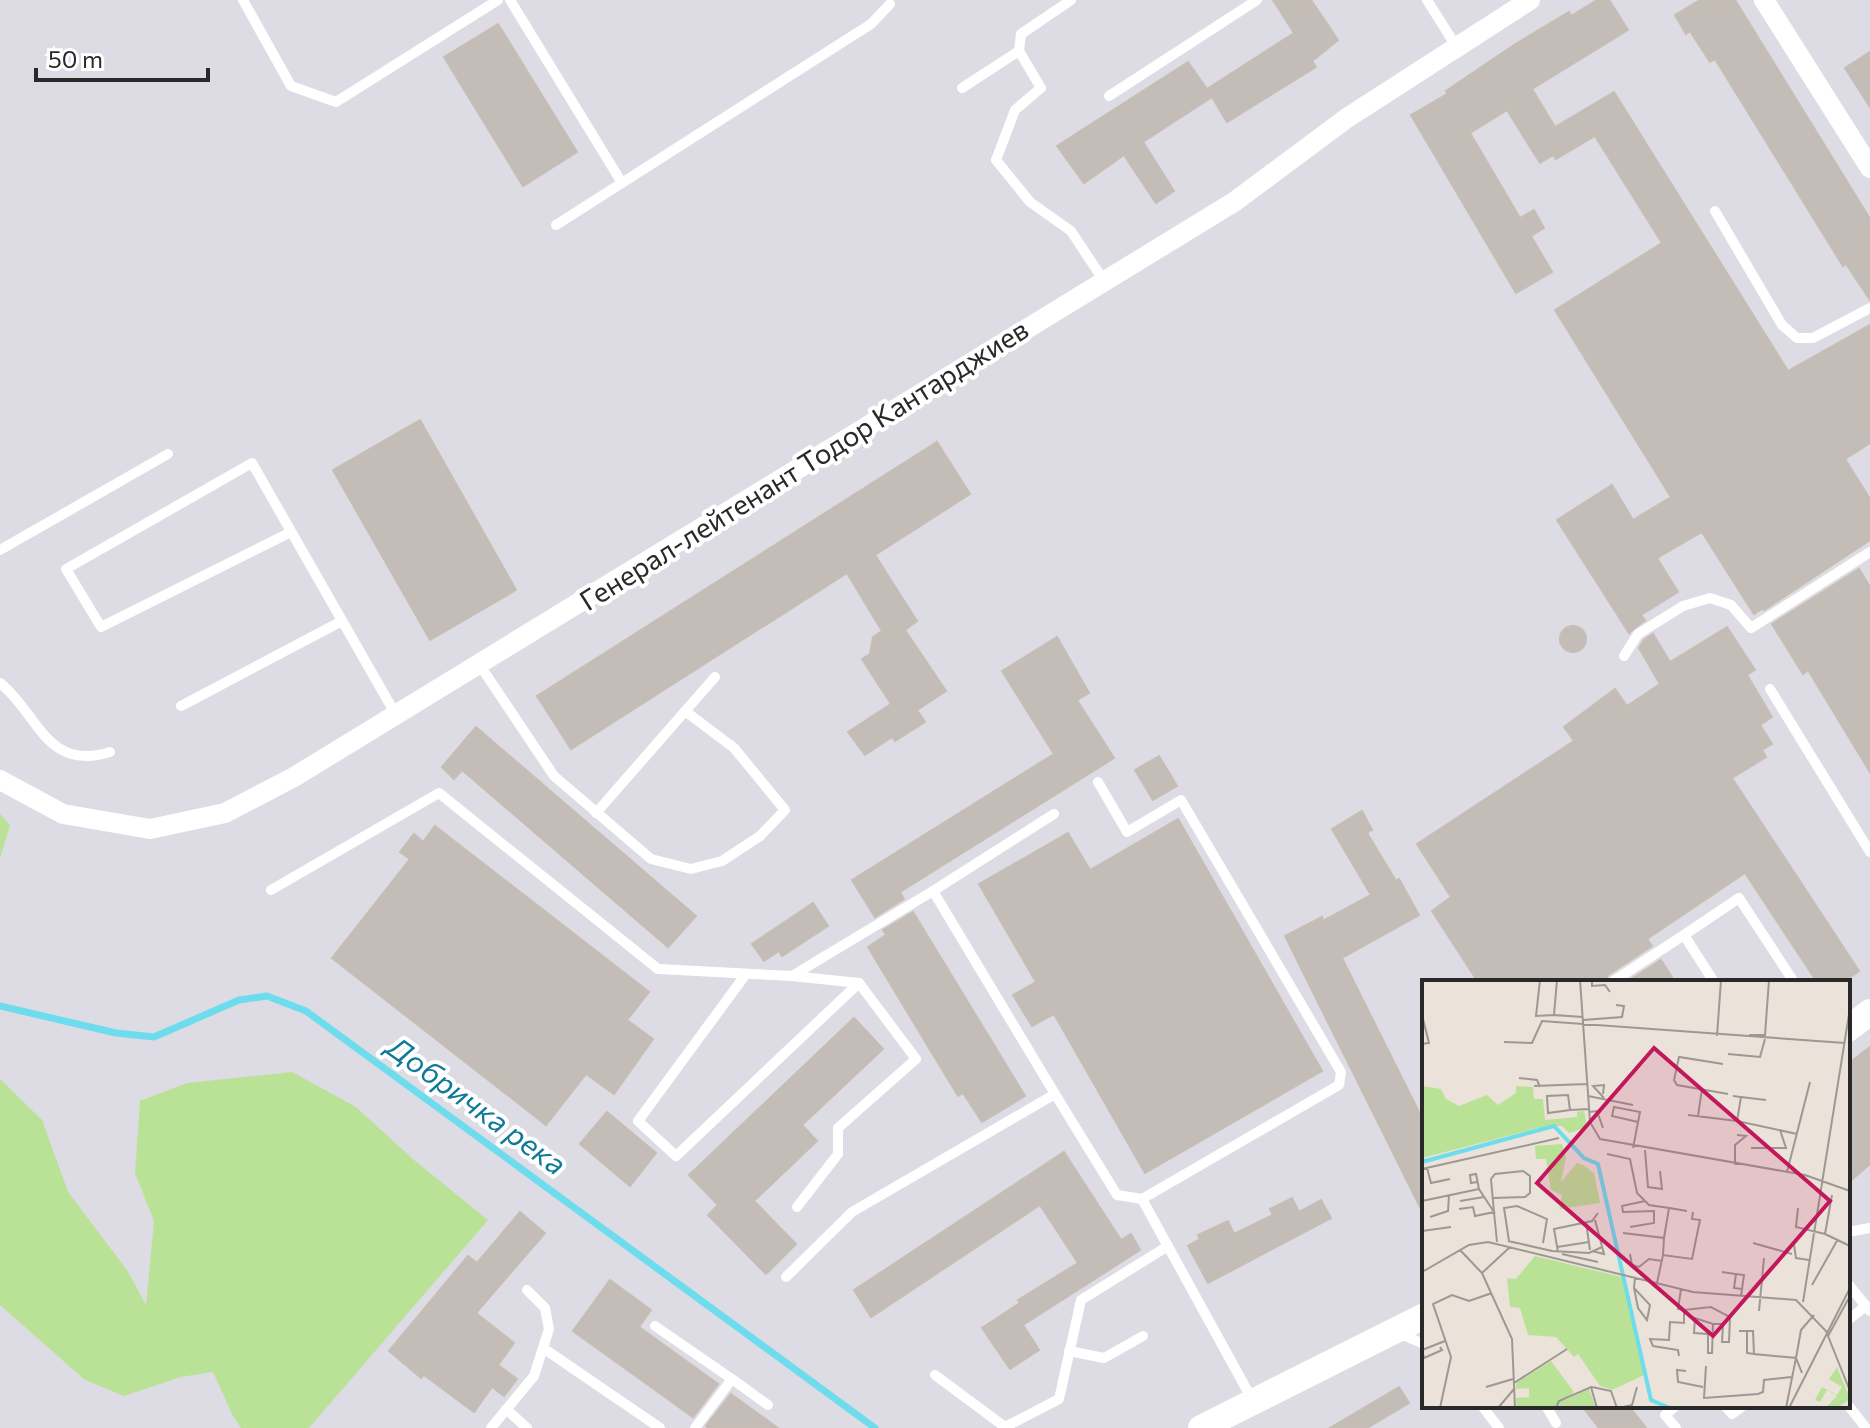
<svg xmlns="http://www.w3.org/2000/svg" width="1870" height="1428" viewBox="0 0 1870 1428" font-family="Commissioner,sans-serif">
  <rect width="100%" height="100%" fill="#ebe2da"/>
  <path fill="#dddbe3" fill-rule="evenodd" d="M0,0h1870v1428h-1870zM1424,982h424v424h-424z"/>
  <g fill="#bae297">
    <path d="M0,814l10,11 -10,33z"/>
    <path d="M292,1072l64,35 58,53 74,60 -179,208h-68l-8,-12 -20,-44 -32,5 -57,19 -39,-16 -85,-75v-226l42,41 26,72 59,78 19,35 8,-84 -19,-48 5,-72 47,-18z"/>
  </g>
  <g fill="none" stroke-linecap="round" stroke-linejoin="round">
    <path stroke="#6ddced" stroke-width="7" d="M0,1006l116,27 38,4 85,-37 28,-4 39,15 569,417"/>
  </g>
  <g fill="#c3bcb7" stroke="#c6beb4" stroke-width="2">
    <path d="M1273,0h38l27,40 -26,21 4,6 -89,55 -15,-25 -69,45 31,49 -18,12 -32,-48 -40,28 -27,-37 131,-84 21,30 -2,-3 87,-56z"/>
    <path d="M1597,0h12l19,30 -96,59 23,38 59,-35 174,279 82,-46v118l-25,16 25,40v41l-106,70 -1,-2 -9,6 -52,-82 -45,26 21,34 -37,23 4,5 -16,13 -72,-113 55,-35 21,35 38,-23 -116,-187 107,-67 -67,-107 -39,23 -3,-4 -13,8 -33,-53 -37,23 50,85 14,-8 10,18 -13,8 21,36 -36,21 -105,-178 36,-21 -1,-3 68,-46 55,-33 2,4z"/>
    <path d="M1700,0h35l135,219v81l-24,-36 -3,2 -128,-207 -5,3 -20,-31 -4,3 -11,-19z"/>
    <path d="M498,24l79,128 -54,34 -79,-129z"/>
    <path d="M1870,52v55l-25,-39z"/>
    <path d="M420,420l96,170 -86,50 -97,-170z"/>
    <path d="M937,442l33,52 -95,61 42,66 -12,9 41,61 -29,19 8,12 -30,19 -3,-4 -27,18 -17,-23 43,-28 -29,-45 8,-5 3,-17 9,-6 -35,-58 -276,176 -34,-53z"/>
    <path d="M1859,569l11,18v185l-62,-102 -5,4 -31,-50z"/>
    <circle cx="1573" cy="639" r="13"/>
    <path d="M1727,627l28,43 -8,5 25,42 -12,8 12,19 -10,6 4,7 -34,21 127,193 -16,11h-26l-72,-109 -98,66 5,7 -44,29 -4,7h-126l-46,-71 19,-14 -34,-53 157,-103 -10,-14 51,-38 12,17 33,-22 -21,-36 5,-8 9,-6 17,28z"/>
    <path d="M1057,637l32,56 -12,7 37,58 -214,134 4,7 -29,18 -23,-37 202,-126 -52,-83z"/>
    <path d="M476,727l220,189 -28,31 -206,-177 -8,9 -12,-12z"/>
    <path d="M1159,756l18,30 -24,14 -18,-30z"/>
    <path d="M1362,811l10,19 -5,3 29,48 3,-2 20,36 -77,43 82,164v93l-139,-279 37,-19 1,4 48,-26 -39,-66z"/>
    <path d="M1178,819l144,252 -177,102 -91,-159 -22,12 -19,-31 23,-13 -57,-98 89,-51 22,37z"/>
    <path d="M435,826l214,166 -22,28 26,19 -39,55 -28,-20 -40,51 -214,-167 78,-99 -10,-7 14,-18 9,8z"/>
    <path d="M813,903l15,23 -46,30 -3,-5 -15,10 -12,-17z"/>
    <path d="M913,912l112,184 -43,26 -19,-29 -5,3 -90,-149 18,-12 -3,-5z"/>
    <path d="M1661,960l14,22h-48z"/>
    <path d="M854,1018l29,31 -81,76 15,16 -63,60 42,43 -30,30 -58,-59 10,-10 -29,-30z"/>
    <path d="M1870,1047v117l-22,19v-119z"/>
    <path d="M607,1112l49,41 -26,33 -50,-42z"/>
    <path d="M1064,1152l57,88 10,-6 9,16 -117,75 16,25 -29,19 -28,-41 38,-25 -2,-3 60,-37 -38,-58 -169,112 -17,-27z"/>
    <path d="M1292,1198l7,14 22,-12 10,18 -123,65 -20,-37 12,-7 -2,-4 30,-14 6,13 39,-19 -3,-6z"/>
    <path d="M520,1212l25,21 -69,80 38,30 -16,22 19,14 -13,17 -12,-9 -18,25 -50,-37 -3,3 -32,-27 79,-95 9,7z"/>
    <path d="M610,1280l41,30 -12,17 79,57 -25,33 -120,-86z"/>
    <path d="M1399,1387l10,16 -42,25h-37z"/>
    <path d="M731,1394l47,34h-70l-2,-2z"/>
    <path d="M1582,1406h47l17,22h-47z"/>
  </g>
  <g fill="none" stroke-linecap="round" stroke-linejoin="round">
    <g stroke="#fff" stroke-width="10">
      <path d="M243,0l48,86 45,16 162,-102"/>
      <path d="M510,0l112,183"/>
      <path d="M1427,0l29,46"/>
      <path d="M1019,51l2,-17 50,-34"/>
      <path d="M962,88l57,-37 22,37 -26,22 -19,50 34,42 41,29 33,50"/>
      <path d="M1109,96l148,-96"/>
      <path d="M1715,211l67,114 15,13h16l57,-30"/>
      <path d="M556,225l315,-201 19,-20"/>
      <path d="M291,532l-190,95 -35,-58 186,-106 144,252"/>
      <path d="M0,550l168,-96"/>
      <path d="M1624,656l14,-22 45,-28 27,-8 21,7 20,23 119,-76"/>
      <path d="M479,664l75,112 97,83 40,10 31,-8 38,-25 25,-26 -51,-62 -49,-37"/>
      <path d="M0,683c38,30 46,89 110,69"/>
      <path d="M1770,689l100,163"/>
      <path d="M181,706l161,-85"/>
      <path d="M1098,782l29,50 54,-32 160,272 -2,13 -197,114 111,202"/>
      <path d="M596,813l119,-136"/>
      <path d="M1054,814l-121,77 122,203"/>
      <path d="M271,890l168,-97 219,176 134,7 141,-85"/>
      <path d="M1684,935l55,-37 55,84"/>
      <path d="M746,974l-108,147 38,35 183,-173 57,76 -78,69v26l-41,53"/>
      <path d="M792,976l67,7"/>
      <path d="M1612,982l72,-47 30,47"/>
      <path d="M1848,1232l22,-4"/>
      <path d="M786,1277l66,-65 203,-118 62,101 25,4"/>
      <path d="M1848,1284l18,22"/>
      <path d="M1848,1320l18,-14 4,5"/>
      <path d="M655,1326l77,53 -37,49"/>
      <path d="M1400,1334l24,10"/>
      <path d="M543,1348l117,80"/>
      <path d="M1069,1351l35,7 39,-22"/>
      <path d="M935,1375l70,52 54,-28 22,-99 87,-54"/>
      <path d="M732,1379l36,26"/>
      <path d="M1848,1405l18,23"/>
      <path d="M1482,1406l17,22"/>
      <path d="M1546,1406l10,17"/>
      <path d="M1676,1406l-11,9 11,13"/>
      <path d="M1725,1406l7,8 11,-8"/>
      <path d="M506,1409l21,19"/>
      <path d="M491,1428l43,-52 15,-47 -4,-21 -18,-18"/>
    </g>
    <g stroke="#fff" stroke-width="20">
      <path d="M1764,0l106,168"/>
      <path d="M0,780l63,34 87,15 75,-16 69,-36 940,-575 113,-84 183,-118"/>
    </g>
    <g stroke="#fff" stroke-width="26">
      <path d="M1848,1029l22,-17"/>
      <path d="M1201,1428l223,-112"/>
    </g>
  </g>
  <g text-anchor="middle" stroke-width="8" stroke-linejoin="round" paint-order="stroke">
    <g font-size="28" fill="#292929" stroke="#fff">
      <text transform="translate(804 465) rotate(-32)" y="10">Генерал-лейтенант Тодор Кантарджиев</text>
    </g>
    <g font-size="30" font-style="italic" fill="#0e7a98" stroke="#fff">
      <text transform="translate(476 1106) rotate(36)" y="10">Добричка река</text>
    </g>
  </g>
  <g transform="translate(1422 980)">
    <rect width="428" height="428" fill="#ebe2da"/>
    <path d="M0,106l19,3 5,10 13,7 28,-11 11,10 18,-12v-7l17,1 1,12h9l2,21 32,-3v-5l7,-1 3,16 -18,6 -7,-7h-16l-124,32zM140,164l4,13 -5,25 16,-19 6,2 11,8 6,30 -41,6 3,-14 -11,-5 -5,-31h-10l-1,-13zM113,276l87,21 22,98 -32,15 -12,-4 -22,-32 -4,3 -18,-20 -28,-2 -8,-27 -10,-1 -3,-29 9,1zM129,381l23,31 -19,16h-38l-1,-10 13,-1v-9l-13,1v-6zM415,387l13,32 -13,9h-12l12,-12 -10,-6 -7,12 -5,-2 7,-13 15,8 5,-8 -13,-8zM167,409l7,19h-39l4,-6z" fill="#bae297"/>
    <path fill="none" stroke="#6ddced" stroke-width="4" d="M0,182l132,-36 30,32 14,6 53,236 19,8"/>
    <path fill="none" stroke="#9d9893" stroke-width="2" d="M118,0l-4,36 18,-1M135,0l-3,35 29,2M158,0l10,142 10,17 205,36 45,16M170,0v6l13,-1 5,7M0,35l7,28 -7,1M161,40l39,-3 2,-11 -8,-1M327,55h16l4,-55M295,56l4,-56M82,62l28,1 10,-22 303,22M306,74l32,3 5,-18M301,84l-44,-7 -5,23 3,5 51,9M97,98l18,2 3,7M112,106l53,-2M181,114l1,-9 -11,1 11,12M166,116l45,9M311,116l8,1 -4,24 60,13M319,117l25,3M148,130l-22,3 -1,-17 21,-1 2,15 19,-1M167,132l8,-1 6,17M266,135l49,6M276,136l4,-27M211,168l7,-36 -26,-5 -2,9 26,6M329,168h35l-6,-18M223,170l3,37 14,2 -2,-18M185,174l23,5 7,34 12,12 20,3M313,185v-20l11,-9 -9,-1M5,188l4,15 19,-4M0,189l137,-31M365,192l23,-90M71,218l32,-1 5,-4v-17l-7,-5 -28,3 -4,5 3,33 3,30M0,221l57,-12M38,221l24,-4M376,228l-2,19 29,7 7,-39M37,229l14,-2 2,9 19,-4 -15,-23 -3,-15 -6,1 1,8 6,-1M8,237l18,-6 1,-16M164,242l4,28M208,247l24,-4v-12l-31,1 -1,-6 23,-5M0,251l29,-4M201,253l41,5 -1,17M403,254l25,12M242,258l5,-30 18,3M86,261l44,10 37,2 13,-6M87,261l-5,-33 13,-2 30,13 -4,24M331,263l39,11M372,265l2,13 13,2M135,267l32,-5M38,270l22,23 30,66 3,69M170,271l12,3 -9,-34M136,272l-4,-23 38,-8 6,-8M140,274l36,8M208,274l2,11 7,2 10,-8 13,2M0,292l47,-27 19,-3 205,50 103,8 30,31 24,60M300,292l14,2 -2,14 8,1M60,293l28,-26M314,294l8,1 -3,21M235,303l6,-28 29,4 8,-39 -8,-1 1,-7M390,305l26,-46M212,308l16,17 -3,15 -9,-12 -4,-20 1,-11M381,322l47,-294M262,330l27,-3 19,10 -1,25h-7l1,-18h-10l-1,29h-4v-19l-14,-1 1,-15 18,6M337,331l5,-53M317,351h14l1,23 42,4 -10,50M325,351v22l7,1M406,356l22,-40M0,370l23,-9M1,374l1,4 18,-8 -2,-3M257,376l-1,-6 -25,-4 -3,-7 19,1 1,-18 14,1v-13l-6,-1 3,-20M284,386l-2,32 54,-4 5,-2 1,-12 27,-3M264,391l-9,-1 1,12 25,5M380,393l-6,-15 5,-28 13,-15M92,403l53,-34M64,407l27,-8M170,407l19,4 6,17M18,428l11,-51 -18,-53 19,-9 17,6 23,-8M76,428l16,-19M134,428l3,-7 32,-14 6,21M197,428l13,-3 5,-18M367,428l61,-120"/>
    <path fill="#c2185b" fill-opacity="0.15" stroke="#c2185b" stroke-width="4" d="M232,68l176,153 -117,135 -176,-153z"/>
    <rect width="428" height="428" fill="none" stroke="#292929" stroke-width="4"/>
  </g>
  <path d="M36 68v12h172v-12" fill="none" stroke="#292929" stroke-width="4"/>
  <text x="48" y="68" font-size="24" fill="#292929" stroke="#ffffff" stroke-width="6" paint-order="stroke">50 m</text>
</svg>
